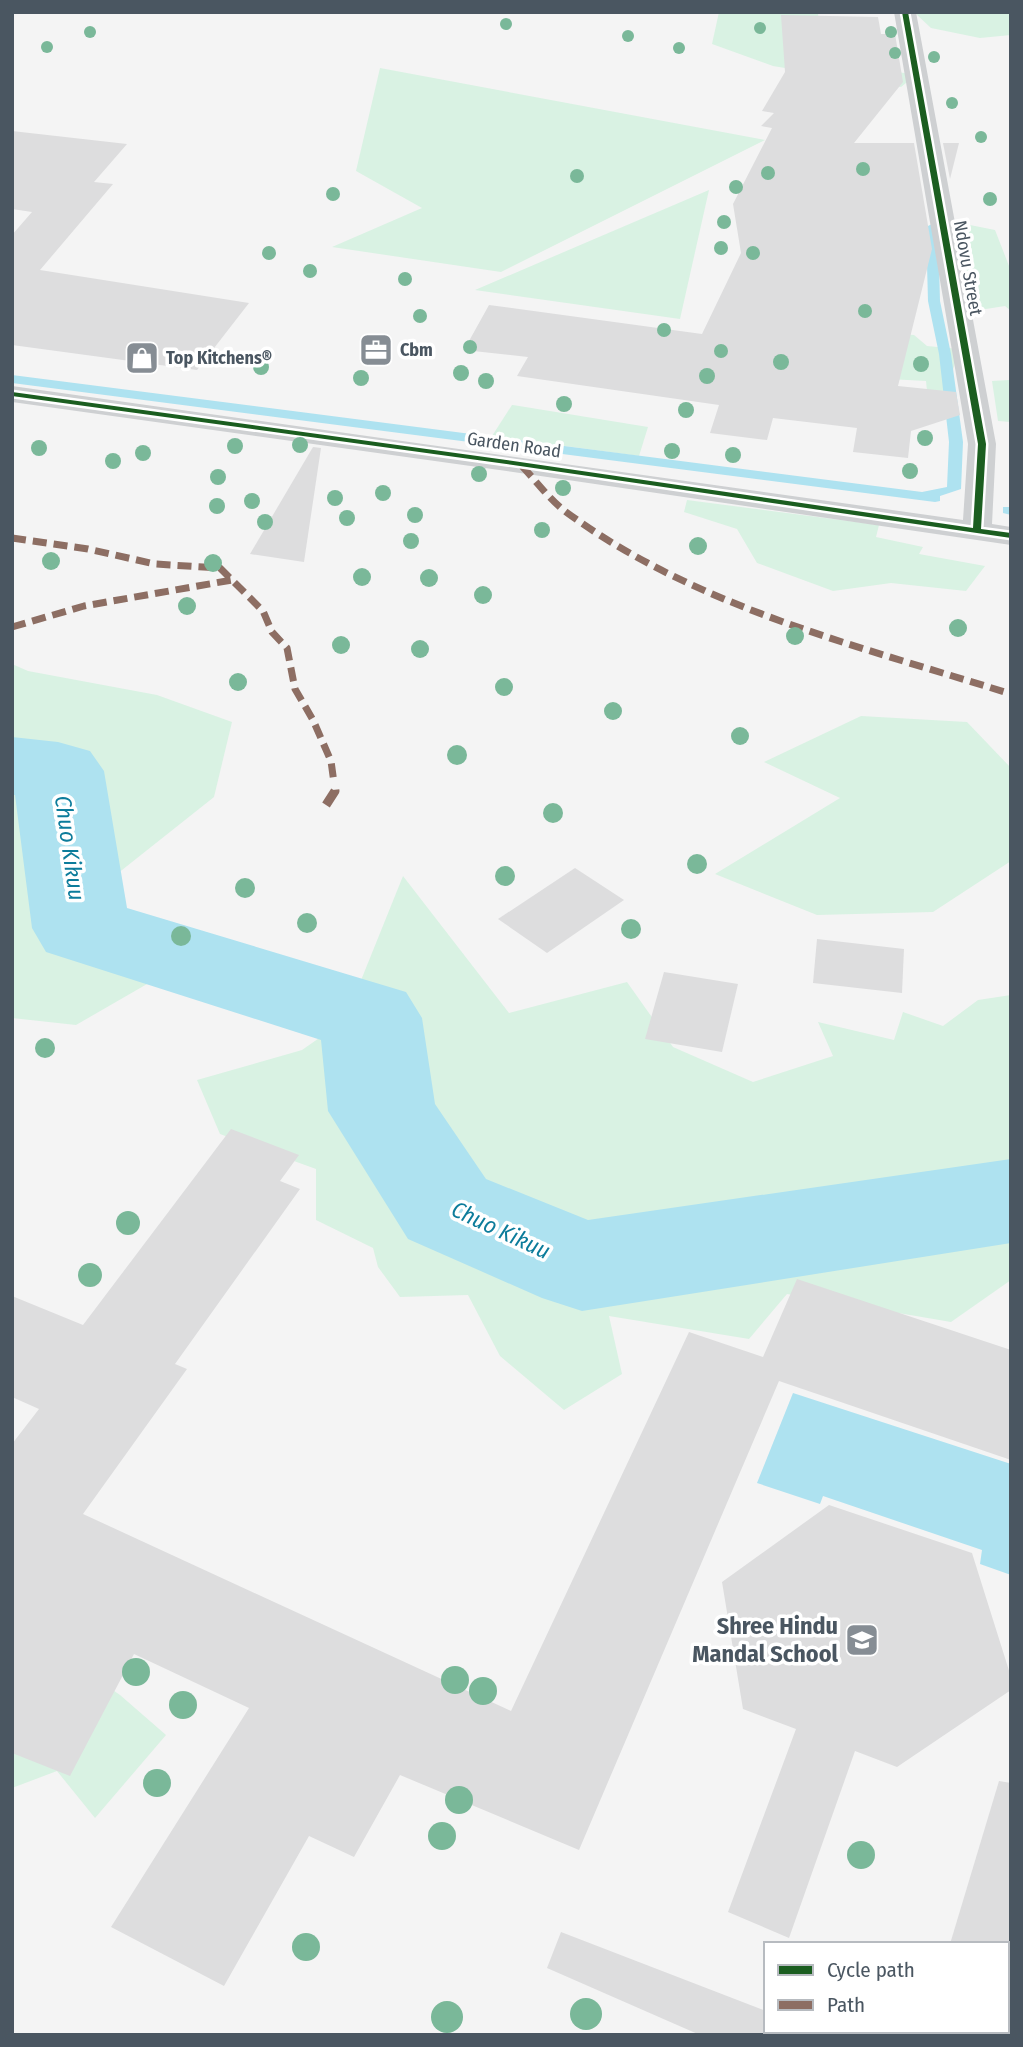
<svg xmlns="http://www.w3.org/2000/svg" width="1023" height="2047" viewBox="0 0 1023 2047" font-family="'Fira Sans Condensed',sans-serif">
  <rect width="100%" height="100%" fill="#f4f4f4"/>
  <g fill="#d9f2e3">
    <path d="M719,12h99l1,18 -5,28 102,17 -15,12 -128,-21 -61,-22z"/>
    <path d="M914,12h95l2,23 -31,3 -49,-10z"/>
    <path d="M380,68l385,72 -264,132 -169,-25 90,-39 -66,-37z"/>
    <path d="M709,190l-29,129 -205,-29z"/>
    <path d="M960,223l35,7 14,36 2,45 -6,-5 -19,3 -16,-3 -10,-54z"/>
    <path d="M887,333l27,2 13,11 32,3 -15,52h-16l-2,-20 -56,-3z"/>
    <path d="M1009,380l2,42 -13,-1 -6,-40z"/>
    <path d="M512,405h1l135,22 -9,29 -147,-20z"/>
    <path d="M687,500l192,25 -3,12 47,10 -4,7 66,12 -19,25 -75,-8 -58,8 -76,-28 -20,-34 -53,-17z"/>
    <path d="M12,664l16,7 129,24 75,27 -18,75 -92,73 -75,52 107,58 -78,45 -64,-7z"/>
    <path d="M861,716l106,6 44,46v93l-78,51 -116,3 -102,-41 125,-76 -76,-36z"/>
    <path d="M403,876l106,137 118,-31 46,65 80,35 80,-26 -15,-34 76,18 9,-28 40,14 35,-26 33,-5v285l-60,42 -164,-28 -38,45 -140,-23 13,58 -58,36 -64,-54 -32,-61 -68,2 -22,-30 -5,-19 -57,-28v-51l-96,-35 -23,-54 105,-30 43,-30z"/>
    <path d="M12,1620l108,75 46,40 -71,83 -38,-47 -45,17z"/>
  </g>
  <path fill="#aee2f0" d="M793,1393l218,71v111l-31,-11 2,-14 -159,-54 -3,8 -63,-21z"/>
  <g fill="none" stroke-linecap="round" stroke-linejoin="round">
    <g fill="#aee2f0" fill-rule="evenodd">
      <path d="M932,224l6,3 2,74 11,53 12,88 -2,47 -21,7v5l-5,1 -923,-119v-8l910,117 25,-5 2,-45 -10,-88 -11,-53 -2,-74z"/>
      <path d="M1003,507h8v8l-8,-2z"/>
    </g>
    <path fill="#aee2f0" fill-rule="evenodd" d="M12,737l46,5 32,9 14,20 23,137 279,84 16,26 13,86 51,75 102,41 423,-61v84l-429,68 -40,-13 -134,-59 -80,-128 -7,-71 -275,-88 -14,-24 -17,-133h-3z"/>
  </g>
  <g fill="#ddddde">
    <path d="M781,15l97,2 3,17h14l8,48 -49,61h60l18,106 -34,137 58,6 4,23 -49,16 -3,27 -55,-6 4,-24 -84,-10 -6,22 -57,-7 9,-28 -202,-29 11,-19 -64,-7 25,-45 213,29 39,-81 -8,-49 39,-76 -11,-2 13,-13 -12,-2 23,-39z"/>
    <path d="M12,131l115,13 -33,38 19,2 -73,86 209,33 -52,67 -185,-25v-110l20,-23 -20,-3z"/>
    <path d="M943,143h16l-9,36z"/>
    <path d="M313,447l8,1 -17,114 -54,-8z"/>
    <path d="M575,868l49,32 -77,53 -49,-34z"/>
    <path d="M817,939l87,10 -2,44 -89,-10z"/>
    <path d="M664,972l74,12 -16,68 -77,-13z"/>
    <path d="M231,1129l68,26 -19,26 20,8 -125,175 12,5 -104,145 428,197 178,-379 74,25 34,-78 214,71v110l-232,-79 -200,469 -179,-75 -46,82 -45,-21 -85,150 -113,-59 138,-219 -115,-54 -64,122 -58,-23v-309l27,-35 -27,-12v-101l71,29z"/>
    <path d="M829,1505l143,48 39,124v13l-114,77 -42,-16 -66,187 -61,-26 68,-183 -53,-20 -21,-127z"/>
    <path d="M999,1781l12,2v161h-61z"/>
    <path d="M561,1932l205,79v20h51v4h-117l-153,-67z"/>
  </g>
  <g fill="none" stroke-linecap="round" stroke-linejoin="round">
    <path fill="#ced0d2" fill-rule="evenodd" d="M894,12h22l80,432 -4,80 19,3v18l-491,-72 -508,-71v-16l951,134 5,-76z"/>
    <g stroke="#8d6e63" stroke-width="7" stroke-dasharray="14 7" stroke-linecap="butt">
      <path d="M522,466c14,15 28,34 44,46 131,96 293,134 445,182"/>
      <path d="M12,538l76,11 67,15 65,4 43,43 9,21 15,16 8,41 18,31 18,41 3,22"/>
      <path d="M12,627l72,-21 148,-26"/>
    </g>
    <path stroke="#8d6e63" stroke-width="9" stroke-dasharray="18 9" stroke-linecap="butt" d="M326,805l9,-14 -1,-9"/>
    <defs>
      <path id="cycleway" d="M902,12h6l78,432 -5,85 30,4v5l-491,-72 -508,-70v-4l508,70 453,66 5,-84z"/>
    </defs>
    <use href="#cycleway" stroke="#fff" stroke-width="5"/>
    <use href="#cycleway" fill="#1b5e20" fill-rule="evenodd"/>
  </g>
  <g fill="#7ab899">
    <circle cx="506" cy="24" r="6"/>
    <circle cx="760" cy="28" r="6"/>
    <circle cx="90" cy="32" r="6"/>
    <circle cx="891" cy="32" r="6"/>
    <circle cx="628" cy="36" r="6"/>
    <circle cx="47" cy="47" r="6"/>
    <circle cx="679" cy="48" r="6"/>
    <circle cx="895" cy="53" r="6"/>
    <circle cx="934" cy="57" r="6"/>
    <circle cx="952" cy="103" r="6"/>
    <circle cx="981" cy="137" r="6"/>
    <circle cx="863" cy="169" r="7"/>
    <circle cx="768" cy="173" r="7"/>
    <circle cx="577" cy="176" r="7"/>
    <circle cx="736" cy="187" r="7"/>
    <circle cx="333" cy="194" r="7"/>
    <circle cx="990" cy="199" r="7"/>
    <circle cx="724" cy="222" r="7"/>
    <circle cx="721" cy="248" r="7"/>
    <circle cx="269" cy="253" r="7"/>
    <circle cx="753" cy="253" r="7"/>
    <circle cx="310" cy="271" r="7"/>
    <circle cx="405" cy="279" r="7"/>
    <circle cx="865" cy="311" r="7"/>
    <circle cx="420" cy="316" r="7"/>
    <circle cx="664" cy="330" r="7"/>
    <circle cx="470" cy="347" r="7"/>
    <circle cx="721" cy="351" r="7"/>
    <circle cx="781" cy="362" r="8"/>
    <circle cx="921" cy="364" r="8"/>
    <circle cx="261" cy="367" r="8"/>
    <circle cx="461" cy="373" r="8"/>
    <circle cx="707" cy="376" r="8"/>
    <circle cx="361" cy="378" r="8"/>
    <circle cx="486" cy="381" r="8"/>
    <circle cx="564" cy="404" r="8"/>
    <circle cx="686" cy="410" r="8"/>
    <circle cx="925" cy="438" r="8"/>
    <circle cx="300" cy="445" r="8"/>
    <circle cx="235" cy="446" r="8"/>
    <circle cx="39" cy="448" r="8"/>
    <circle cx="672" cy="451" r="8"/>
    <circle cx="143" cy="453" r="8"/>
    <circle cx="733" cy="455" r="8"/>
    <circle cx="113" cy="461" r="8"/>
    <circle cx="910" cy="471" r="8"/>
    <circle cx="479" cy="474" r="8"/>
    <circle cx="218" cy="477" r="8"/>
    <circle cx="563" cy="488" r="8"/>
    <circle cx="383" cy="493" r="8"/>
    <circle cx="335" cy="498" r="8"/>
    <circle cx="252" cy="501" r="8"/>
    <circle cx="217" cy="506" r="8"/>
    <circle cx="415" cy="515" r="8"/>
    <circle cx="347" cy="518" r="8"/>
    <circle cx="265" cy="522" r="8"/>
    <circle cx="542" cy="530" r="8"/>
    <circle cx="411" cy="541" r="8"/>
    <circle cx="698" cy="546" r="9"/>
    <circle cx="51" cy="561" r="9"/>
    <circle cx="213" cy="563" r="9"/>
    <circle cx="362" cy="577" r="9"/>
    <circle cx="429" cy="578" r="9"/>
    <circle cx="483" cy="595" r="9"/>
    <circle cx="187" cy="606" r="9"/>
    <circle cx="958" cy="628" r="9"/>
    <circle cx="795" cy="636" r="9"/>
    <circle cx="341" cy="645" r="9"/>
    <circle cx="420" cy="649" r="9"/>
    <circle cx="238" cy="682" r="9"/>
    <circle cx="504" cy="687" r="9"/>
    <circle cx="613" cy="711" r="9"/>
    <circle cx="740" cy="736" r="9"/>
    <circle cx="457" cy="755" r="10"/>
    <circle cx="553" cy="813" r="10"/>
    <circle cx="697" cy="864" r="10"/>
    <circle cx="505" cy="876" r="10"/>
    <circle cx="245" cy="888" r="10"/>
    <circle cx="307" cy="923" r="10"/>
    <circle cx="631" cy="929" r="10"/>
    <circle cx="181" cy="936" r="10"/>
    <circle cx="45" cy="1048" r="10"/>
    <circle cx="128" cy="1223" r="12"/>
    <circle cx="90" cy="1275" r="12"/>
    <circle cx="136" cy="1672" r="14"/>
    <circle cx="455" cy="1680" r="14"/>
    <circle cx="483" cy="1691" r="14"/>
    <circle cx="183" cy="1705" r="14"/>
    <circle cx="157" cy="1783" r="14"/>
    <circle cx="459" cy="1800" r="14"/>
    <circle cx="442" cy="1836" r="14"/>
    <circle cx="861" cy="1855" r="14"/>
    <circle cx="306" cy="1947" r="14"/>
    <circle cx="586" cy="2014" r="16"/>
    <circle cx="447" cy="2017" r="16"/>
  </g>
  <defs>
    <symbol id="office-square" viewBox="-11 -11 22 22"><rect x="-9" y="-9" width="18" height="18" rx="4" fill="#868d94" stroke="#fff"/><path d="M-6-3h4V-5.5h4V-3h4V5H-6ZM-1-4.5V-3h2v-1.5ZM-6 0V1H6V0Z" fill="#fff"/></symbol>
    <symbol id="shop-square" viewBox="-11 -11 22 22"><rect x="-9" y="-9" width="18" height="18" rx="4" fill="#868d94" stroke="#fff"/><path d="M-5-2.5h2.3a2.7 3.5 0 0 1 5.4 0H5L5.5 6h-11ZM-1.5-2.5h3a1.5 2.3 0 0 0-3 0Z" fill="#fff"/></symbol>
    <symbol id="school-square" viewBox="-11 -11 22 22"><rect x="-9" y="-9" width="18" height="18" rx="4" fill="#868d94" stroke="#fff"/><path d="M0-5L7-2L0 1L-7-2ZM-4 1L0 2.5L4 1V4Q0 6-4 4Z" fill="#fff"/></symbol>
  </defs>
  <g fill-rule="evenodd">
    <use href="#office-square" x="357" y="331" width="38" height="38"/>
    <use href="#shop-square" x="123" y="339" width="38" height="38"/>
    <use href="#school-square" x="843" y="1621" width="38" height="38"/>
  </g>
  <g text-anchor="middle" stroke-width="7" stroke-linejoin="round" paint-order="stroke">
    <g font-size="18" fill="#4a5661" stroke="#fff">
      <text transform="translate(968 268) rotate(80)" y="6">Ndovu Street</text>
      <text transform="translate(514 445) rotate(8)" y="6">Garden Road</text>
    </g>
    <g font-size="18" font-weight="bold" fill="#4a5661" stroke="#fff" text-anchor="start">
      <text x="400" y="356">Cbm</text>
      <text x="166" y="364">Top Kitchens®</text>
    </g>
    <g font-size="23" font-style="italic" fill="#0c7c9b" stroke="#fff">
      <text transform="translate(70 848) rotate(82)" y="8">Chuo Kikuu</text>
      <text transform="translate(501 1230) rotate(25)" y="8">Chuo Kikuu</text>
    </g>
    <g font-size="24" font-weight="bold" fill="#4a5661" stroke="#fff" text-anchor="end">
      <text x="838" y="1634">Shree Hindu<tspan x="838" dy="28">Mandal School</tspan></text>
    </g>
  </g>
  <rect width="1023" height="2047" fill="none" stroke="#4a5661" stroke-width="28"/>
  <rect x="764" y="1942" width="245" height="91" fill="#ffffff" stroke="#b7bbc0" stroke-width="2"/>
  <rect x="778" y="1965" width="35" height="10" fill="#1b5e20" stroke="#b7bbc0" stroke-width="2"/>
  <text x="827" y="1977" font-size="21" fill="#4a5661">Cycle path</text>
  <rect x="778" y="2000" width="35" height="10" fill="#8d6e63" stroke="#b7bbc0" stroke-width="2"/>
  <text x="827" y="2012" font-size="21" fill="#4a5661">Path</text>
</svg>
